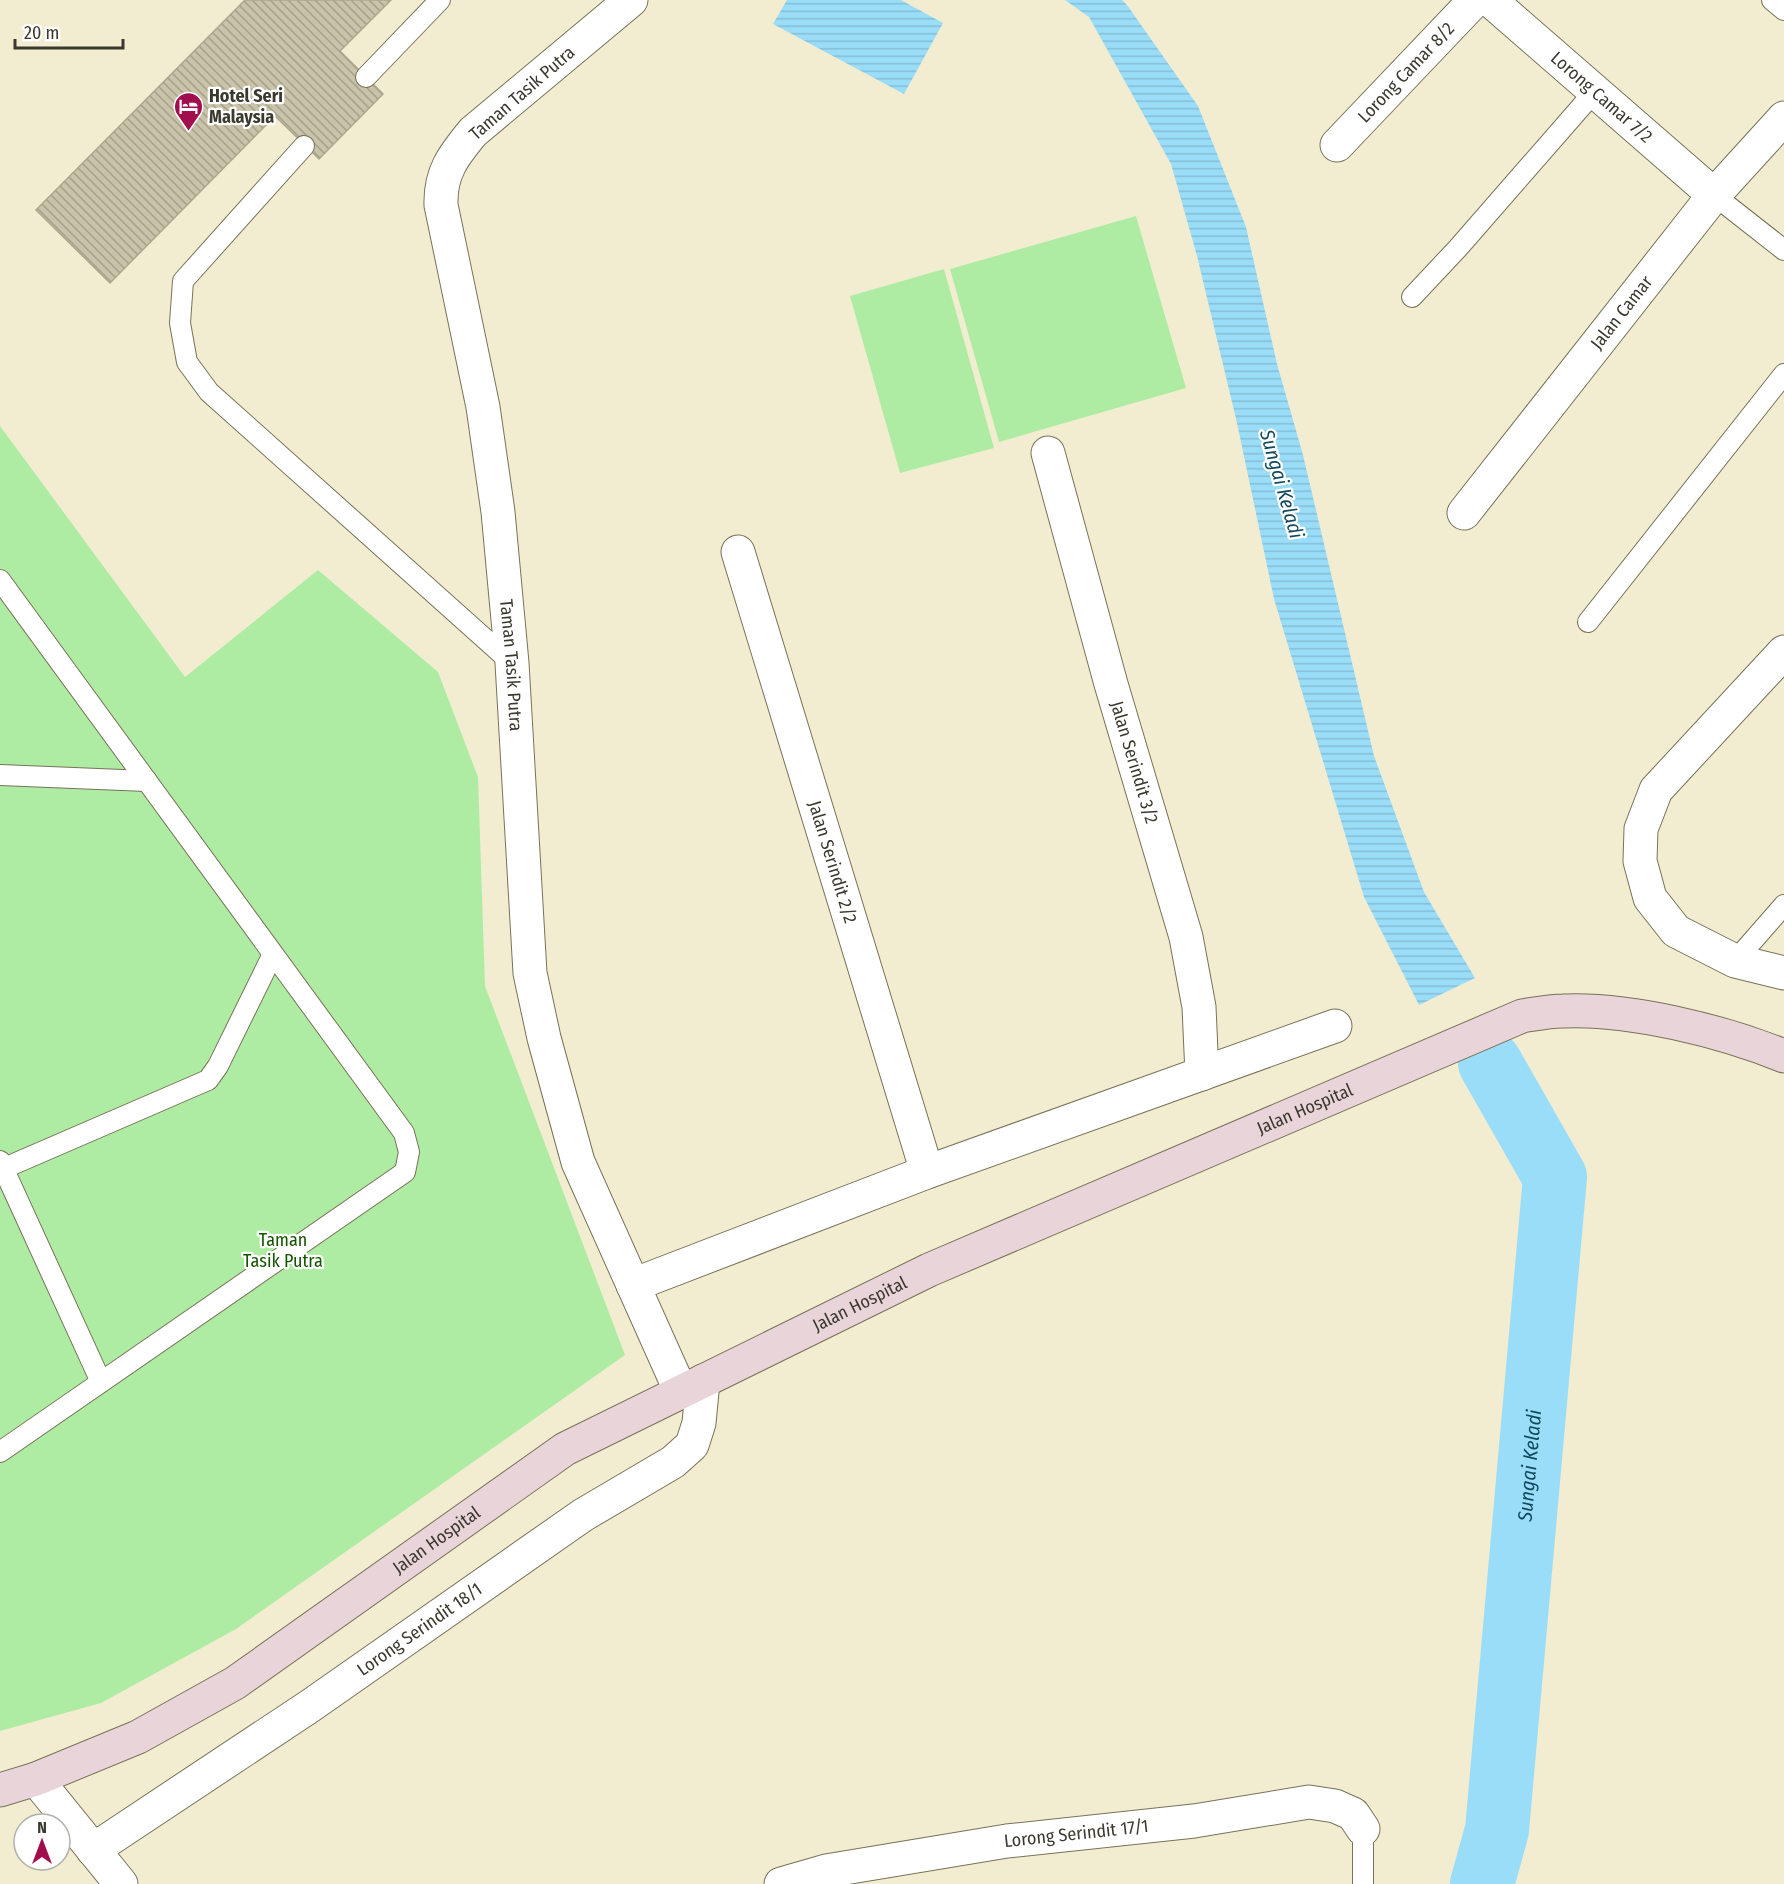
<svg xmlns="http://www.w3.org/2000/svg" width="1784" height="1884" viewBox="0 0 1784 1884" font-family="'Fira Sans Condensed',sans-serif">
  <defs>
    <pattern id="water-rules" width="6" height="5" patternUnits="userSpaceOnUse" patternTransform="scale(1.5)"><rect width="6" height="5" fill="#9addf8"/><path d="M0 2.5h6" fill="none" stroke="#86bed5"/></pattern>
    <pattern id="building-back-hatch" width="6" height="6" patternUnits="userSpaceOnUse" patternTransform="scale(1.5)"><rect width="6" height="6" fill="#c9c4a9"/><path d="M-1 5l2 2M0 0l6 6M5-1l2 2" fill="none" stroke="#a4a08a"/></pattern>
  </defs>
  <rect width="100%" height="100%" fill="#f2edd1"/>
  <g fill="#afeca3">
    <path d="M1136,216l50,172 -187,54 -49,-173z"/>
    <path d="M944,269l50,179 -94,25 -50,-177z"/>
    <path d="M0,426l185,251 133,-107 120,102 40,105 7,209 140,369 -389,274 -135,74 -101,28z"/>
  </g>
  <g fill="url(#water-rules)">
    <path d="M787,0h114l42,23 -39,71 -131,-70z"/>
    <path d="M1065,0h57l5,5 71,101 48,121 31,137 26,91 71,301 50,136 51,86 -56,27 -55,-108 -90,-298 -37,-176 -40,-167 -26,-92 -82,-147z"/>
  </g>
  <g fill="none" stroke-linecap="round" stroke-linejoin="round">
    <path stroke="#9addf8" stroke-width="64" id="s1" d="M1482,1884l15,-54 58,-653 -65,-114"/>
  </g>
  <path fill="url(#building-back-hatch)" stroke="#aca78d" stroke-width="1.5" d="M245,0h146l-51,51 43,43 -64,65 -44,-43 -165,167 -74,-73z"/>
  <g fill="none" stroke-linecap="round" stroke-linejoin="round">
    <defs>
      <g id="lane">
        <path d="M1772,0l12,10"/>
        <path d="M366,77l74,-77"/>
        <path d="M304,146l-121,135 -3,42 7,39 22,30 303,271"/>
        <path d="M1714,195l70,55"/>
        <path d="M1412,297l46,-49 137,-157"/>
        <path d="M0,580l404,553 5,19 -4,20 -405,280"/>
        <path d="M1588,622l196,-248"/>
        <path d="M0,775l147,6"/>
        <path d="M1735,961l49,-56"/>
        <path d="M0,1161l101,221"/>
        <path d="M0,1170l208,-90 10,-14 55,-112"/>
        <path d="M1363,1829v55"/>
      </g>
      <g id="street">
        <path id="s2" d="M631,0l-158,132c-20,24 -33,41 -32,73l42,202 15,105 14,151 18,310 14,65 34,124 103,230"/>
        <path id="s3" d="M1490,0l224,195"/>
        <path id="s4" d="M1337,145l138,-145"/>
        <path id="s5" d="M1048,453l63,231 75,253 13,70 3,67"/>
        <path id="s6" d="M1464,513l250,-318 70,-77"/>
        <path id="s7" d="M738,552l189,620"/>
        <path d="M1784,652l-128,138 -15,39 -1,32 10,37 26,33 59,30 49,12"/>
        <path d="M633,1285l294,-113 408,-146"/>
        <path d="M36,1779l85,105"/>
        <path id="s8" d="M93,1850l217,-144 273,-191 90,-53 19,-17 7,-22 4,-42"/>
        <path id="s9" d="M781,1884l45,-13 181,-30 187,-20 115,-19 26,4 18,8 10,15"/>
      </g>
      <g id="secondary">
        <path id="s10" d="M0,1790l36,-11 102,-42 97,-54 330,-234 364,-179 593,-254c13,-2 27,-5 41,-5 67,-3 159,20 221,45"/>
      </g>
    </defs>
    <use href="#lane" stroke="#777259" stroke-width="22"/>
    <use href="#street" stroke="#777259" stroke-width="35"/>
    <use href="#secondary" stroke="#777259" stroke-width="35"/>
    <use href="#lane" stroke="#fff" stroke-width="20"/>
    <use href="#street" stroke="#fff" stroke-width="33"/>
    <use href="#secondary" stroke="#e9d4d9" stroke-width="33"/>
  </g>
  <defs>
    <symbol id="hotel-pin" viewBox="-11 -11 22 30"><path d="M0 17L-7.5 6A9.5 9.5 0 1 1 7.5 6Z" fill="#a20d4e" stroke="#fff"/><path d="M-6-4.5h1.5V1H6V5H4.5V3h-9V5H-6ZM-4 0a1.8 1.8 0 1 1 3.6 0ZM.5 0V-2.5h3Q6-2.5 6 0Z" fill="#fff"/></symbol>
  </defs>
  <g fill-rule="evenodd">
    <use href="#hotel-pin" x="172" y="90" width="33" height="45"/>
  </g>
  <g text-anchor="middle" stroke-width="4.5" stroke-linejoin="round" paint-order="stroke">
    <g font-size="18" fill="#3b392e" stroke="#fff">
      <text dy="6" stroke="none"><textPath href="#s4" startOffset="100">Lorong Camar 8/2</textPath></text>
      <text transform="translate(522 93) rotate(-41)" y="6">Taman Tasik Putra</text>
      <text dy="6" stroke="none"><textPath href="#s3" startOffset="148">Lorong Camar 7/2</textPath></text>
      <text dy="6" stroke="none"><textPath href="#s6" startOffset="255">Jalan Camar</textPath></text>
      <text dy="6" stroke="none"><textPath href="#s2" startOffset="754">Taman Tasik Putra</textPath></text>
      <text dy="6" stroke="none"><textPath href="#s5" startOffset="321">Jalan Serindit 3/2</textPath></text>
      <text dy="6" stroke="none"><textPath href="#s7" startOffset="324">Jalan Serindit 2/2</textPath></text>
      <text dy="6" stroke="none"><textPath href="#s10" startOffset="1478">Jalan Hospital</textPath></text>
      <text dy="6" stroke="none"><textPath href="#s10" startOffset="992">Jalan Hospital</textPath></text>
      <text dy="6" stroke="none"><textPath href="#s10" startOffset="506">Jalan Hospital</textPath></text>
      <text dy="6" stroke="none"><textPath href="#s8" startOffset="394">Lorong Serindit 18/1</textPath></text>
      <text dy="6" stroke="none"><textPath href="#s9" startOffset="300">Lorong Serindit 17/1</textPath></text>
    </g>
    <g font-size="18" font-weight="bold" fill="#3b392e" stroke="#fff" text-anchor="start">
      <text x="209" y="102">Hotel Seri<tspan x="209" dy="21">Malaysia</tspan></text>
    </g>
    <g font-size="18" fill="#145500" stroke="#fff">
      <text x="283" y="1246">Taman<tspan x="283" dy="21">Tasik Putra</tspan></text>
    </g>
    <g font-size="20" font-style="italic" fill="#11495b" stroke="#fff">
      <text transform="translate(1282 484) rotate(74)" y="7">Sungai Keladi</text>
      <text dy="7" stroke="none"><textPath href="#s1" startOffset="422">Sungai Keladi</textPath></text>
    </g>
  </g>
  <g transform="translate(42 1842)"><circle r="28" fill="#ffffff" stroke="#b1b0ab" stroke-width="1.5"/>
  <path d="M0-4.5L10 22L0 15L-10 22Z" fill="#a20d4e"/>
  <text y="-9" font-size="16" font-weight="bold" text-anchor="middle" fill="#3b392e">N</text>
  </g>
  <path d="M15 39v9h108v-9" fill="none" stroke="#3b392e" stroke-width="3"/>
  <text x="24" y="39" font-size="18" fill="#3b392e" stroke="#ffffff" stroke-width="4.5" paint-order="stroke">20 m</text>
</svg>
